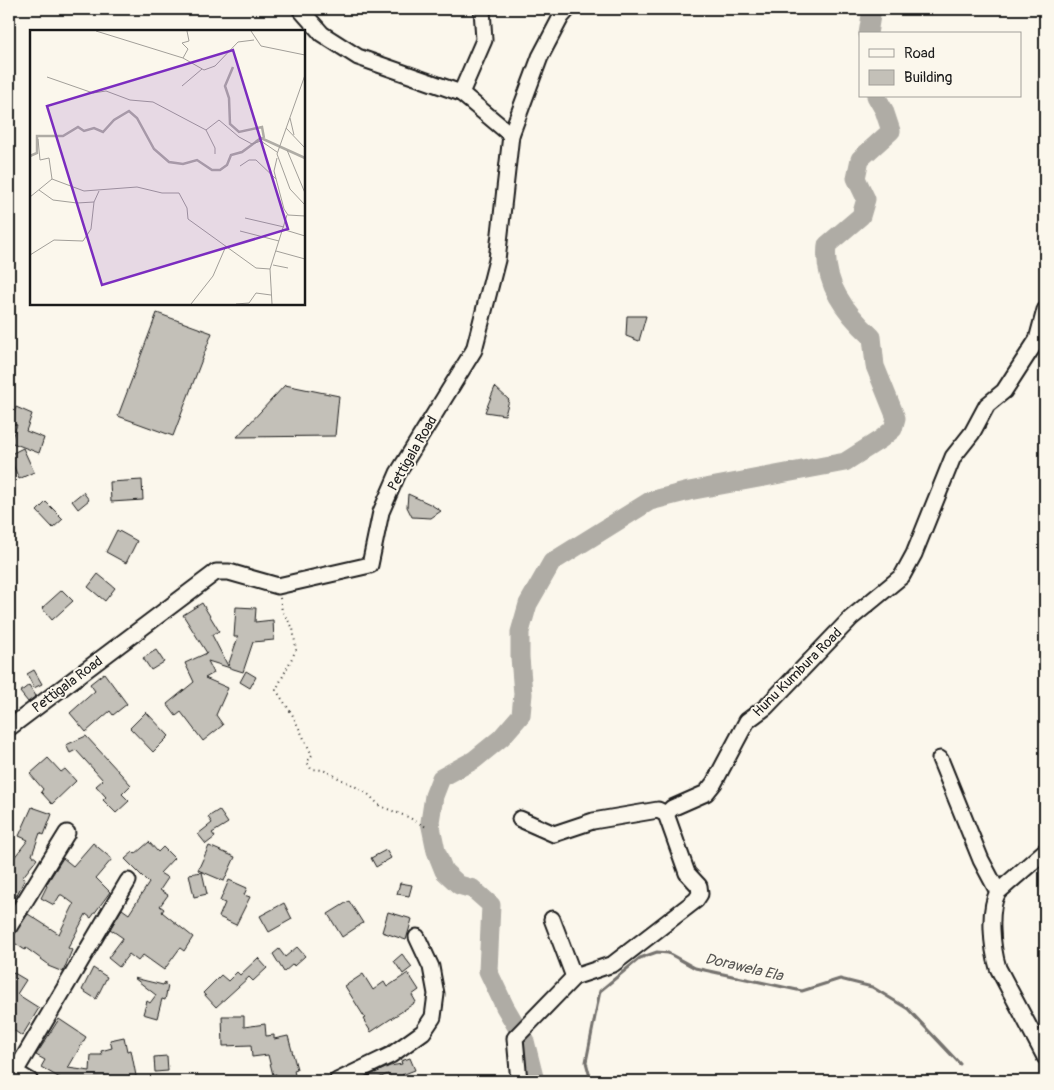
<svg xmlns="http://www.w3.org/2000/svg" width="1054" height="1090" viewBox="0 0 1054 1090" font-family="Pangolin,sans-serif">
  <rect width="100%" height="100%" fill="#fbf7ec"/>
  <filter id="ink" filterUnits="userSpaceOnUse"><feTurbulence type="fractalNoise" baseFrequency=".02" numOctaves="2"/><feDisplacementMap in="SourceGraphic" scale="10" xChannelSelector="R" yChannelSelector="G"/><feConvolveMatrix kernelMatrix="1 2 1 2 8 2 1 2 1" color-interpolation-filters="sRGB"/></filter>
  <g filter="url(#ink)">
    <g fill="none" stroke-linecap="round" stroke-linejoin="round">
      <path stroke="#74726e" stroke-width="3" d="M591,1081l-5,-19 14,-71 40,-33 17,-6 11,1 27,15 107,23 38,-12 32,8 36,22 52,55"/>
      <g stroke="#afaca5" stroke-width="19">
        <path d="M868,34l4,-25"/>
        <path d="M535,1081l-10,-40 -20,-34 -17,-36 3,-66 -18,-16 -14,-4 -15,-14 -8,-20 -6,-29 4,-26 7,-18 33,-18 27,-22 20,-23 2,-21 -3,-37v-25l8,-28 24,-42 98,-61 39,-10 156,-29 36,-23 12,-10 3,-11 -21,-52 -3,-29c-27,-25 -49,-53 -45,-92l34,-29 5,-17 -10,-21 4,-19 31,-28 -7,-21 -8,-14"/>
      </g>
    </g>
    <g fill="#c3c0b8" stroke="#1c1c1c">
      <path d="M157,313l55,20 -39,103 -55,-20z"/>
      <path d="M627,316h19l-7,25 -13,-5z"/>
      <path d="M285,385l54,11 -4,40 -98,1z"/>
      <path d="M495,387l14,13 -4,15 -20,-3z"/>
      <path d="M16,407l16,7 -6,17 18,7 -5,15 -29,-11 7,-17 -7,-2z"/>
      <path d="M23,448l11,24 -15,7 -10,-24z"/>
      <path d="M142,480l1,20 -32,2 -1,-20z"/>
      <path d="M83,492l6,8 -11,9 -6,-8z"/>
      <path d="M408,494l22,10 11,7 -10,7 -19,-1 -5,-10z"/>
      <path d="M46,502l17,17 -10,9 -16,-17z"/>
      <path d="M117,530l20,11 -11,22 -20,-11z"/>
      <path d="M98,574l17,14 -10,13 -17,-14z"/>
      <path d="M62,590l11,11 -21,19 -10,-12z"/>
      <path d="M202,603l17,28 -7,4 16,31 10,-29h-4l2,-30 20,1 -1,14 18,-2 1,20 -21,2 -10,30 -35,-11 6,12 -9,5 23,10 -12,27 7,10 -20,16 -22,-29 -5,4 -9,-12 27,-22 -9,-19 22,-10 -24,-38z"/>
      <path d="M156,650l8,12 -13,8 -8,-12z"/>
      <path d="M34,670l8,14 -8,4 -7,-14z"/>
      <path d="M246,671l10,6 -6,11 -10,-6z"/>
      <path d="M104,673l23,31 -14,11 -3,-4 -24,21 -16,-19 25,-22 -5,-7z"/>
      <path d="M29,685l7,11 -8,6 -8,-10z"/>
      <path d="M146,712l23,24 -16,16 -23,-24z"/>
      <path d="M86,736l45,49 -9,9 7,7 -13,12 -13,-13 3,-3 -10,-11 7,-6 -27,-30 -6,3 -4,-8z"/>
      <path d="M48,758l13,14 4,-3 11,12 -24,23 -11,-12 2,-3 -13,-15z"/>
      <path d="M32,807l20,7 -8,21 -4,-2 -8,22 5,4 -15,19 3,1 -16,31v-46l19,-24 -9,-4z"/>
      <path d="M219,810l9,13 -16,10 3,4 -9,7 -8,-10 14,-11 -4,-6z"/>
      <path d="M149,842l9,10 5,-5 11,11 -14,15 8,5 -8,12 8,5 -8,11 4,3 -2,3 31,25 -9,14 -4,-3 -16,22 -21,-15 -5,6 -9,-7 -10,13 -11,-9 15,-20 -13,-9 12,-20 7,5 20,-31 -24,-24 8,-7 2,2z"/>
      <path d="M93,843l19,16 -16,19 14,14 -19,26 -5,-4 -18,34 4,2 -9,22 -15,-6v-2l-22,-16 -1,2 -15,-10 18,-26 31,20 15,-30 -12,-9h-2l-6,10 -13,-7 6,-12 -1,-1 17,-27 10,8z"/>
      <path d="M209,846l26,11 -11,24 -26,-11z"/>
      <path d="M386,850l5,8 -15,9 -5,-9z"/>
      <path d="M202,872l5,22 -13,3 -5,-23z"/>
      <path d="M229,880l18,8 -3,7 6,2 -14,28 -17,-8 6,-14 -5,-2z"/>
      <path d="M400,883l12,2 -3,11 -12,-2z"/>
      <path d="M349,901l14,22 -21,14 -14,-23z"/>
      <path d="M284,903l8,16 -23,13 -9,-16z"/>
      <path d="M388,912l24,7 -6,21 -24,-8z"/>
      <path d="M297,947l8,9 -11,10 -1,-2 -9,8 -11,-18 6,-5 6,8z"/>
      <path d="M402,954l10,13 -9,7 -9,-13z"/>
      <path d="M258,958l9,10 -14,13 -4,-4 -33,30 -13,-14 18,-18 7,6 9,-9 3,3z"/>
      <path d="M93,968l14,9 -11,22 -14,-9z"/>
      <path d="M9,970l17,10 -9,14 22,14 -17,28 -13,-9z"/>
      <path d="M408,973l11,17 -7,5 4,7 -45,30 -8,-13 2,-1 -20,-32 18,-12 10,16 11,-8 3,5z"/>
      <path d="M134,978l29,7 2,-3v3l3,1 -3,14 -3,-1 -5,19 -14,-4 4,-13 3,2 6,-8z"/>
      <path d="M222,1016h22v11l21,-3 1,12 8,-1v4l14,-3 9,33 -3,1 2,11h-19l-1,-7 -3,1 -5,-20 -16,2 -1,-12 -28,1z"/>
      <path d="M59,1019l27,18 -18,31 22,3 1,-16h11l-1,-4 11,-3 -2,-8 14,-3 3,14 4,-1 6,31h-72l-24,-14 4,-7 -9,-5z"/>
      <path d="M167,1056l1,15 -13,1 -1,-15z"/>
      <path d="M410,1058l5,12 -13,5 2,6h-14l-2,-7 -16,7h-14l32,-15 12,-2 -1,-3z"/>
    </g>
    <g fill="none" stroke-linecap="round" stroke-linejoin="round">
      <defs>
        <g id="minor">
          <path d="M300,9l22,25 36,23 103,36"/>
          <path d="M482,9l2,31 -23,53 50,42"/>
          <path d="M9,728l207,-156h13l49,14 92,-21 11,-53 17,-39 76,-123 23,-90 14,-125 29,-78 21,-40 7,-8"/>
          <path d="M940,759l41,101 17,32"/>
          <path d="M520,819l34,15 39,-13 65,-11 8,4"/>
          <path d="M1045,851l-47,41c-10,18 -6,56 0,76l47,89"/>
          <path d="M552,919l22,58"/>
          <path d="M9,927l58,-94"/>
          <path d="M9,1063l6,9 15,9"/>
          <path d="M15,1072l113,-191"/>
          <path d="M337,1081l54,-26 32,-23 10,-15 3,-23 -5,-27 -14,-30"/>
          <path d="M519,1081l-4,-43 59,-61 39,-13 83,-64 4,-6 -1,-8 -12,-13 -21,-59 6,-6 34,-15 8,-10 33,-62 19,-14 85,-89 51,-42 12,-22 39,-97 19,-24 15,-28 17,-14 33,-51 8,-30"/>
        </g>
      </defs>
      <use href="#minor" stroke="#1c1c1c" stroke-width="19"/>
      <path stroke="#1c1c1c" stroke-width="2" stroke-dasharray="1 4" stroke-linecap="butt" d="M280,598l2,13 11,17 3,22 -20,40 16,24 20,41 -5,7 4,7 12,1 35,18 11,7 11,11 28,11 18,10"/>
      <use href="#minor" stroke="#fbf7ec" stroke-width="15"/>
    </g>
  </g>
  <g text-anchor="middle" stroke-width="4" stroke-linejoin="round" paint-order="stroke">
    <g font-size="14" fill="#1c1c1c" stroke="#fbf7ec">
      <text transform="translate(412 453) rotate(-60)" y="5">Pettigala Road</text>
      <text transform="translate(797 672) rotate(-45)" y="5">Hunu Kumbura Road</text>
      <text transform="translate(67 684) rotate(-37)" y="5">Pettigala Road</text>
    </g>
    <g font-size="15" font-style="italic" fill="#575653" stroke="#fbf7ec">
      <text transform="translate(744 967) rotate(13)" y="5">Dorawela Ela</text>
    </g>
  </g>
  <g transform="translate(30 30)">
    <rect width="275" height="275" fill="#fbf7ec"/>
    <path fill="none" stroke="#afaca5" stroke-width="2.5" d="M203,37l-8,19 4,12 1,26 9,8 23,-5 2,11M0,126l7,-3v-17h26l15,-9 6,4 10,-3 9,4 11,-12 15,-9 8,7 17,31 15,13 14,2 14,-4 15,10h8l7,-5 4,-10 11,-3 19,-14 44,20"/>
    <path fill="none" stroke="#a29f99" stroke-width="1" d="M66,1l87,27 21,12 11,-4 23,-24 16,-2M221,1l10,15 44,9M153,28l5,-9 -6,-6 7,-2 -2,-10M275,45l-28,79 13,35 15,16M17,47l46,16 13,-2 24,9 23,2 53,28 13,-10 20,17 13,7 9,-3 16,11M152,56l20,-17M260,88l4,17M256,98l19,20M176,100l9,18v6M8,109l2,21 9,-2 3,21M257,120l18,43M247,128l-3,13 10,38 4,6 17,1M210,136l9,-6h7l20,19M9,160l14,10 24,3 17,-1 5,-11M0,167l22,-18 32,12 53,-4 25,6h17l8,15 1,11 68,49 14,1M215,188l39,9M252,199l23,7M210,201l39,10M246,221l29,8M0,225l24,-15 29,1 8,-12 3,-27M243,235l15,3M161,274l22,-28 13,-30M206,274l13,-1 7,-10 15,2M242,274l-2,-35 17,-54"/>
    <path fill="#7b2cbf" fill-opacity="0.15" stroke="#7b2cbf" stroke-width="2.5" d="M203,20l55,179 -186,56 -55,-179z"/>
    <rect width="275" height="275" fill="none" stroke="#1c1c1c" stroke-width="2.5"/>
  </g>
  <rect width="1054" height="1090" fill="none" stroke="#fbf7ec" stroke-width="30"/>
  <rect x="15" y="15" width="1024" height="1060" fill="none" stroke="#1c1c1c" stroke-width="2" filter="url(#ink)"/>
  <rect x="859" y="32" width="162" height="65" fill="#fbf7ec" stroke="#a29f99"/>
  <rect x="869" y="49" width="25" height="8" fill="#fbf7ec" stroke="#a29f99"/>
  <text x="904" y="58" font-size="15" fill="#1c1c1c">Road</text>
  <rect x="869" y="70" width="25" height="15" fill="#c3c0b8" stroke="#a29f99"/>
  <text x="904" y="82" font-size="15" fill="#1c1c1c">Building</text>
</svg>
